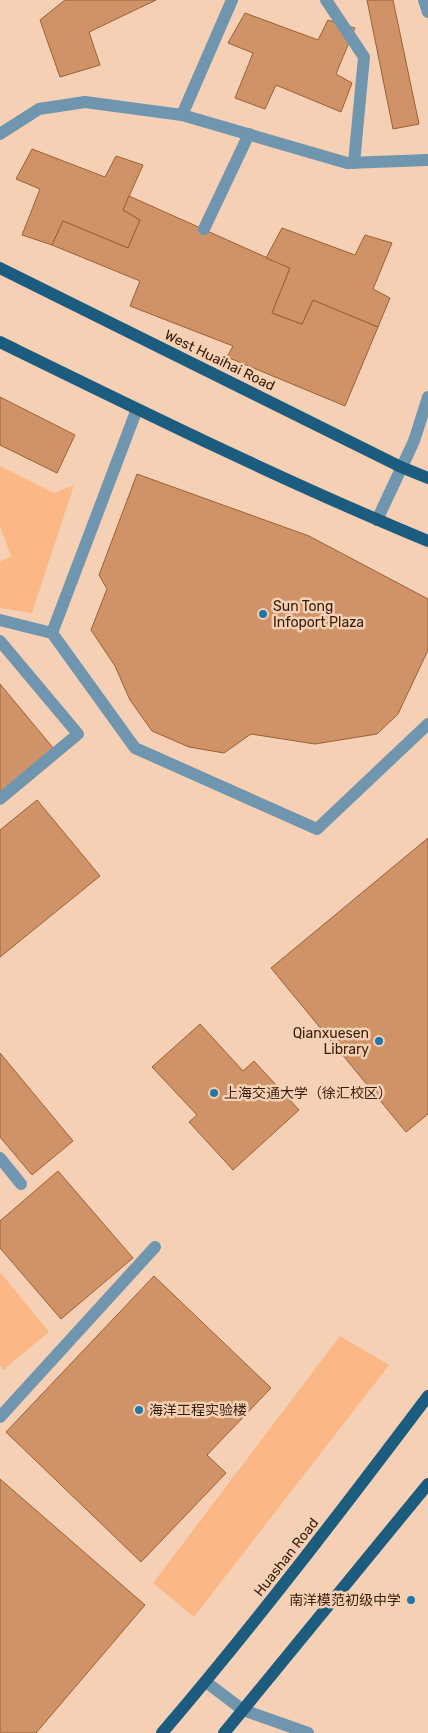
<svg xmlns="http://www.w3.org/2000/svg" width="428" height="1733" viewBox="0 0 428 1733" font-family="Rubik,'Noto Sans SC',sans-serif">
  <rect width="100%" height="100%" fill="#f6d0b5"/>
  <g fill="#fbb886">
    <path d="M0,466l54,27 20,-8 -42,128 -32,-5v-46l11,-6 -11,-29z"/>
    <path d="M0,1272l49,60 -46,38 -3,-4z"/>
    <path d="M340,1336l49,29 -195,252 -41,-34z"/>
  </g>
  <g fill="#cf9367" stroke="#996135">
    <path d="M65,0h91l-67,32 11,33 -40,12 -20,-57z"/>
    <path d="M367,0h26l26,124 -26,5z"/>
    <path d="M245,13l73,27 10,-20 27,8 -19,46 16,9 -11,29 -65,-27 -11,24 -30,-11 18,-45 -25,-10z"/>
    <path d="M32,149l73,28 11,-21 27,9 -20,45 17,10 -12,28 -65,-27 -11,24 -30,-10 18,-46 -24,-10z"/>
    <path d="M129,196l161,72 -18,45 30,11 11,-24 65,27 -33,79 -118,-49 6,-11 -103,-40 10,-25 -88,-36 11,-24 65,27 12,-28 -17,-10z"/>
    <path d="M282,228l73,27 10,-20 27,8 -19,46 17,9 -12,29 -65,-27 -11,24 -30,-11 18,-45 -24,-10z"/>
    <path d="M0,397l75,38 -18,38 -57,-28z"/>
    <path d="M137,474l172,62 119,63v51l-30,64 -21,20 -62,10 -64,-10 -27,19 -35,-6 -37,-16 -22,-31 -15,-34 -24,-36 16,-41 -8,-14z"/>
    <path d="M0,684l54,65 -54,45z"/>
    <path d="M37,800l63,76 -100,81v-127z"/>
    <path d="M428,838v276l-22,18 -135,-164z"/>
    <path d="M200,1024l43,47 11,-10 45,49 -66,60 -44,-48 8,-7 -45,-48z"/>
    <path d="M0,1053l73,88 -41,34 -32,-38z"/>
    <path d="M58,1171l75,87 -72,61 -61,-71v-27z"/>
    <path d="M154,1276l117,112 -64,67 19,18 -85,89 -135,-130z"/>
    <path d="M0,1479l145,126 -109,128h-36z"/>
  </g>
  <g fill="none" stroke-linecap="round" stroke-linejoin="round">
    <g stroke="#7096af" stroke-width="12">
      <path d="M232,0l-50,115 165,48 81,-3"/>
      <path d="M326,0l38,57 -10,106"/>
      <path d="M424,0l4,12"/>
      <path d="M0,134l39,-25 46,-7 97,13"/>
      <path d="M204,229l45,-95"/>
      <path d="M137,409l-85,224 83,115 182,81 111,-105"/>
      <path d="M377,520l37,-79 14,-44"/>
      <path d="M0,620l52,13"/>
      <path d="M0,641l78,93 -78,65"/>
      <path d="M0,1158l21,26"/>
      <path d="M0,1417l155,-170"/>
      <path d="M206,1682l37,28 65,23"/>
    </g>
    <g stroke="#1b5c7f" stroke-width="12">
      <path d="M0,268l401,199 27,11"/>
      <path d="M0,342c141,69 283,139 428,199"/>
      <path d="M162,1733c93,-109 180,-223 266,-337"/>
      <path d="M224,1733l204,-249"/>
    </g>
  </g>
  <g fill="#1e77a6" stroke="#f6d0b5" stroke-width="2">
    <circle cx="263" cy="614" r="5"/>
    <circle cx="379" cy="1041" r="5"/>
    <circle cx="214" cy="1093" r="5"/>
    <circle cx="139" cy="1410" r="5"/>
    <circle cx="411" cy="1600" r="5"/>
  </g>
  <g text-anchor="middle" stroke-width="5" stroke-linejoin="round" paint-order="stroke">
    <g font-size="14" fill="#341d0a" stroke="#f6d0b5">
      <text transform="translate(220 360) rotate(26)" y="5">West Huaihai Road</text>
      <text transform="translate(286 1557) rotate(-52)" y="5">Huashan Road</text>
    </g>
    <g font-size="14" fill="#341d0a" stroke="#f6d0b5" text-anchor="start">
      <text x="273" y="611">Sun Tong<tspan x="273" dy="16">Infoport Plaza</tspan></text>
      <text x="369" y="1038" text-anchor="end">Qianxuesen<tspan x="369" dy="16">Library</tspan></text>
      <text x="224" y="1098">上海交通大学（徐汇校区）</text>
      <text x="149" y="1415">海洋工程实验楼</text>
      <text x="401" y="1605" text-anchor="end">南洋模范初级中学</text>
    </g>
  </g>
</svg>
